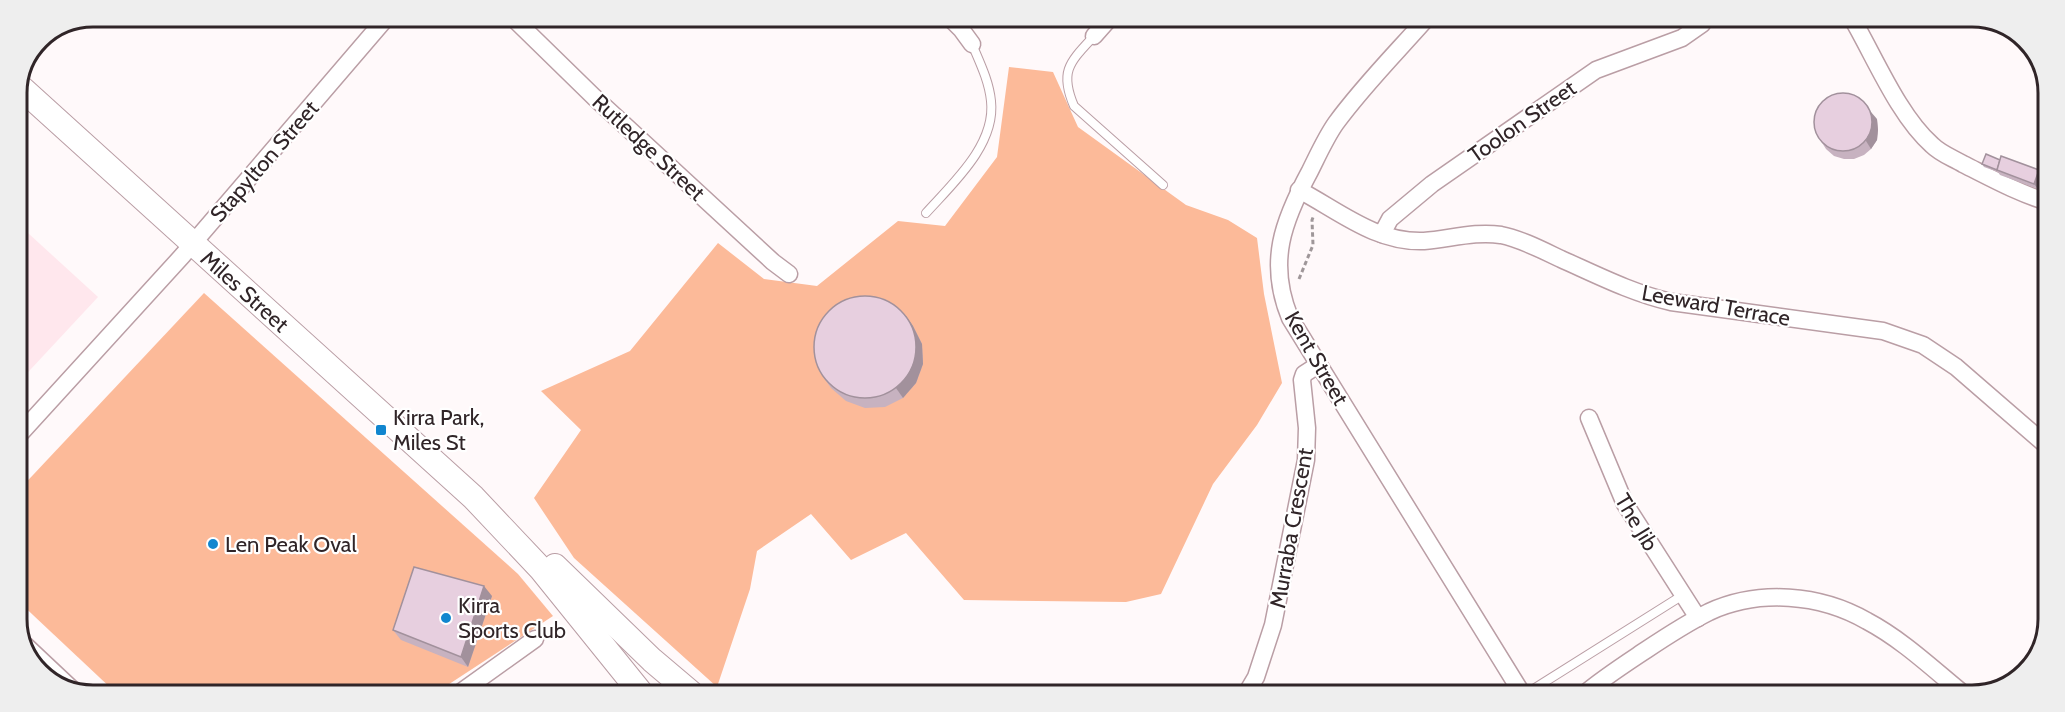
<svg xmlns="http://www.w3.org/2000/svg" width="2065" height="712" viewBox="0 0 2065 712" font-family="Cabin,sans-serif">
  <rect width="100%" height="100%" fill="#fff9fa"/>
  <path fill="#ffe7ed" d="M17,223l81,74 -81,87z"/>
  <g fill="#fcba99">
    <path d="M1009,67l44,5 25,55 108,78 42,15 29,18 7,56 18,89 -25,42 -44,59 -52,110 -35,8 -162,-2 -58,-67 -55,27 -40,-46 -54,37 -7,38 -33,98 -143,-129 -40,-60 47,-68 -40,-39 89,-40 88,-108 46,36 53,7 81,-65 47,5 52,-69z"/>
    <path d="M204,293l314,281 35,42 -116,76h-322l-98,-92v-108z"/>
  </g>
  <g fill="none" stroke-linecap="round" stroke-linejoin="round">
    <defs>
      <g id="lane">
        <path d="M1094,36c-24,26 -35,35 -20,70l89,79"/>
        <path d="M926,213c26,-29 70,-68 65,-112 -2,-20 -11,-38 -19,-57"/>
        <path d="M1524,695l159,-100"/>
      </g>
      <g id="street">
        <path d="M512,17l82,80 179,165 16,12"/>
        <path d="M950,18l11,11 11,15"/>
        <path d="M1426,19c-30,34 -63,67 -90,104 -10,14 -18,32 -26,48 -27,50 -43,91 -20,147l233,377"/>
        <path d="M1853,20c22,38 46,96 79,125 9,9 21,13 31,19 28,14 55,29 85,38"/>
        <path d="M1094,36l15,-17"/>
        <path d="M1299,190c40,21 77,53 125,51 26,-2 51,-10 77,-6 20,4 41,15 60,24 36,16 71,34 110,43l212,29 40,14 33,22 90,78"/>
        <path d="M1382,234l8,-15 42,-35 164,-114 86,-32 20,-14 2,-4"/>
        <path d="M1589,418l36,86 73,114"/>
        <path d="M17,437l166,-182 204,-238"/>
        <path d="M25,645l50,47"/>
        <path d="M461,692l74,-53"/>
        <path d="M1246,694l10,-17 17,-52 33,-165 1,-32 -5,-48 2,-6 14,-9"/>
        <path d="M1583,695c20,-17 42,-31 63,-45 21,-14 41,-27 63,-38 50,-23 111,-18 158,9 36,19 67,49 98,74"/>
      </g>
      <g id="secondary">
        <path d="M18,85l455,412 68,72 100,124"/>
        <path d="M555,566l97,94 39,33"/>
      </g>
    </defs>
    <use href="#lane" stroke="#ba9ea5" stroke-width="10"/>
    <use href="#street" stroke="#ba9ea5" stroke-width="19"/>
    <use href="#secondary" stroke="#ba9ea5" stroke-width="26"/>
    <path stroke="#9f9799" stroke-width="3" stroke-dasharray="4.5 3" stroke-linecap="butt" d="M1299,279l14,-34 -1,-25 2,-5"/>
    <use href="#lane" stroke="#fff" stroke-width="8"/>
    <use href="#street" stroke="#fff" stroke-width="16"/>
    <use href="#secondary" stroke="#fff" stroke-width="24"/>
  </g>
  <g fill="#c7b2c0">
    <path d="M1877,119l1,11 -1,10 -6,9 -7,6 -10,4h-10l-10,-3 -8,-7 -5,-8z"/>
    <path d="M2000,160l39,10 4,5 -5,14 -38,-14 -2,-3 -14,-5 -2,-3z"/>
    <path d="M906,316l7,10 9,18 1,20 -7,19 -13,15 -18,9 -20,1 -19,-7 -15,-13 -7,-10z"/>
    <path d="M492,596l-24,71 -67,-27 -8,-10z"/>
  </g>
  <g fill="#a2919c">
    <path d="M1871,112l6,7 1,11 -1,10 -6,9 -5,-8z"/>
    <path d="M2039,170l4,5 -5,14 -4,-5z"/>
    <path d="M906,316l7,10 9,18 1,20 -7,19 -13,15 -7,-10z"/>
    <path d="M484,586l8,10 -24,71 -7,-10z"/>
  </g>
  <g fill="#e7cfdf" stroke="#a2919c" stroke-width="1.5">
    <circle cx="1843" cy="122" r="29"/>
    <path d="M1986,154l14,6 -3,10 -15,-6z"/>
    <path d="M2001,156l38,14 -5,14 -37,-14z"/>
    <circle cx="865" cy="347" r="51"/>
    <path d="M414,567l70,19 -23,71 -68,-27z"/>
  </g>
  <g fill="#1186cf" stroke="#fff" stroke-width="2">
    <rect x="375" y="424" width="12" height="12" rx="3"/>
    <circle cx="213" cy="544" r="6"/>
    <circle cx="446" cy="618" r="6"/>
  </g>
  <g text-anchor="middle" stroke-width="4.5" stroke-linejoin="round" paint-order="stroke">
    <g font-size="22" fill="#302528" stroke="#fff">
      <text transform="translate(1522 121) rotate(-35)" y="8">Toolon Street</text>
      <text transform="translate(649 147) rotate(43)" y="8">Rutledge Street</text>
      <text transform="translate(264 161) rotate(-49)" y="8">Stapylton Street</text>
      <text transform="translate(245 291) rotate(42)" y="8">Miles Street</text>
      <text transform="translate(1716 305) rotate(10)" y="8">Leeward Terrace</text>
      <text transform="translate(1317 358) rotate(60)" y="8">Kent Street</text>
      <text transform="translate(1637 522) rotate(59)" y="8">The Jib</text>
      <text transform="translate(1291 528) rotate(-80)" y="8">Murraba Crescent</text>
    </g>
    <g font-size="22" fill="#302528" stroke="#fff" text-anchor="start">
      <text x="393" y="425">Kirra Park,<tspan x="393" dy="25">Miles St</tspan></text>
      <text x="225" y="552">Len Peak Oval</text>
      <text x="458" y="613">Kirra<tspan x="458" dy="25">Sports Club</tspan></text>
    </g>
  </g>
  <path d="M0 0H2065V712H0ZM93 27H1972A66 66 0 0 1 2038 93V619A66 66 0 0 1 1972 685H93A66 66 0 0 1 27 619V93A66 66 0 0 1 93 27Z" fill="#eee" fill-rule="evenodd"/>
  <path fill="none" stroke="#302528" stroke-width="3" d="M93 27H1972A66 66 0 0 1 2038 93V619A66 66 0 0 1 1972 685H93A66 66 0 0 1 27 619V93A66 66 0 0 1 93 27Z"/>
</svg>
